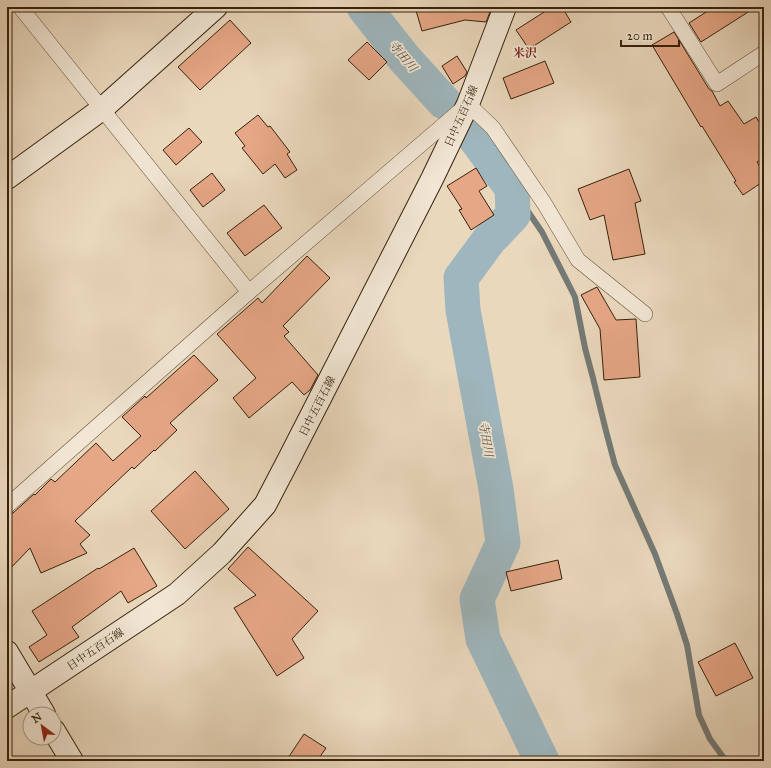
<svg xmlns="http://www.w3.org/2000/svg" width="771" height="768" viewBox="0 0 771 768" font-family="'IM FELL Great Primer','Noto Serif JP',serif">
  <rect width="100%" height="100%" fill="#ead8bd"/>
  <filter id="stains"><feTurbulence type="fractalNoise" baseFrequency=".005" numOctaves="4"/><feColorMatrix values="0 0 0 0 .2 0 0 0 0 .09 0 0 0 0 .02 0 0 0 .5 -.17"/></filter>
  <radialGradient id="worn" r=".72"><stop offset=".6" stop-color="#630" stop-opacity="0"/><stop offset="1" stop-color="#630" stop-opacity=".3"/></radialGradient>
  <g fill="none" stroke-linecap="round" stroke-linejoin="round">
    <path stroke="#747a76" stroke-width="6" d="M512,188l30,44 33,65 10,51 8,30 13,53 9,34 40,89 22,60 10,31 12,70 11,24 16,22"/>
    <g stroke="#9eb6bd" stroke-width="35">
      <path d="M364,7l40,51 40,44"/>
      <path d="M470,131l42,57 1,27 -24,25 -28,38 2,32 33,179 7,54 -26,56 6,40 59,122"/>
    </g>
  </g>
  <g fill="#e6a786" stroke="#36210c">
    <path d="M415,7h77l-6,15 -21,-2 -43,11z"/>
    <path d="M552,7h10l9,15 -42,27 -13,-19z"/>
    <path d="M714,7h42l-55,35 -12,-19z"/>
    <path d="M230,20l21,23 -51,47 -22,-23z"/>
    <path d="M674,32l35,57 3,2 8,15 8,-5 16,23 12,-7 8,13v28l-7,4 7,11v8l-21,14 -9,-13 2,-1 -34,-55 -1,1 -49,-82z"/>
    <path d="M367,42l20,20 -18,18 -21,-20z"/>
    <path d="M457,56l10,16 -2,4 -12,8 -11,-18z"/>
    <path d="M545,61l9,22 -43,16 -8,-21z"/>
    <path d="M258,115l10,12 2,-1 20,26 -3,2 10,16 -12,8 -10,-14 -12,10 -21,-26 3,-2 -10,-13z"/>
    <path d="M189,128l13,14 -26,23 -13,-15z"/>
    <path d="M476,168l11,18 -8,5 15,24 -23,15 -12,-20 3,-1 -15,-23z"/>
    <path d="M629,169l12,32 -6,2 10,51 -32,6 -9,-45 -14,5 -12,-31z"/>
    <path d="M212,173l13,17 -22,17 -13,-17z"/>
    <path d="M264,205l18,23 -37,28 -18,-23z"/>
    <path d="M307,256l23,22 -47,48 6,6 -5,4 34,39 -8,15 -6,5 -12,-13 -43,36 -16,-20 23,-20 -39,-44 41,-36 4,5z"/>
    <path d="M597,287l19,33 20,-1 4,58 -36,3 -4,-51 -19,-34z"/>
    <path d="M194,355l24,25 -48,43 7,7 -22,21 -1,-1 -20,19 -2,-2 -57,54 15,14 -10,9 7,9 -46,20 -11,-25 -23,24v-57l6,-2 21,-19 1,1 16,-16 4,3 41,-39 17,18 28,-25 -19,-19 23,-21 1,2z"/>
    <path d="M195,471l34,38 -44,40 -34,-38z"/>
    <path d="M248,547l70,64 -26,28 12,19 -27,18 -43,-68 22,-13 -28,-26z"/>
    <path d="M134,548l23,38 -29,17 -7,-12 -49,36 7,10 -40,25 -10,-15 18,-12 -15,-24 66,-43 1,1z"/>
    <path d="M558,560l4,19 -51,12 -5,-19z"/>
    <path d="M735,643l18,35 -37,18 -18,-34z"/>
    <path d="M304,734l22,14 -9,13h-31z"/>
  </g>
  <g fill="none" stroke-linecap="round" stroke-linejoin="round">
    <defs>
      <g id="street">
        <path d="M20,7l229,285"/>
        <path d="M668,7l49,77 47,-31"/>
        <path d="M7,506l242,-214 219,-188 25,24 51,75 34,57 67,54"/>
      </g>
      <g id="secondary">
        <path d="M7,178l95,-69 114,-102"/>
        <path d="M7,652l37,62"/>
        <path d="M7,707l170,-113 45,-41 43,-48 25,-48 142,-278 36,-75 37,-97"/>
        <path d="M54,731l18,30"/>
      </g>
    </defs>
    <use href="#street" stroke="#634f38" stroke-width="16"/>
    <use href="#secondary" stroke="#36210c" stroke-width="24"/>
    <use href="#street" stroke="#f1e6d4" stroke-width="15"/>
    <use href="#secondary" stroke="#f1e6d4" stroke-width="22"/>
  </g>
  <g text-anchor="middle" stroke-width="3.5" stroke-linejoin="round" paint-order="stroke">
    <g font-size="11" fill="#36210c" stroke="#f1e6d4">
      <text transform="translate(461 116) rotate(-66)" y="4">日中五百石線</text>
      <text transform="translate(317 406) rotate(-63)" y="4">日中五百石線</text>
      <text transform="translate(95 649) rotate(-34)" y="4">日中五百石線</text>
    </g>
    <g font-size="12" font-weight="bold" fill="#7a1f14" stroke="#f1e6d4">
      <text x="525" y="57">米沢</text>
    </g>
    <g font-size="12" font-style="italic" fill="#554e41" stroke="#f1e6d4">
      <text transform="translate(403 56) rotate(50)" y="4">寺田川</text>
      <text transform="translate(486 439) rotate(80)" y="4">寺田川</text>
    </g>
  </g>
  <rect width="771" height="768" fill="none" stroke="#ead8bd" stroke-width="24"/>
  <rect x="8" y="8" width="755" height="752" fill="none" stroke="#36210c" stroke-width="2"/>
  <rect x="12" y="12" width="747" height="744" fill="none" stroke="#36210c"/>
  <g transform="translate(42 726) rotate(328)"><circle r="19" fill="#f1e6d4" stroke="#a69784"/>
  <path d="M0-3L7 15L0 10L-7 15Z" fill="#8f2418"/>
  <text y="-6" font-size="11" font-weight="bold" text-anchor="middle" fill="#36210c">N</text>
  </g>
  <path d="M621 40v6h58v-6" fill="none" stroke="#36210c" stroke-width="2"/>
  <text x="627" y="40" font-size="12" fill="#36210c" stroke="#f1e6d4" stroke-width="3" paint-order="stroke">20 m</text>
  <rect width="100%" height="100%" filter="url(#stains)"/>
  <rect width="100%" height="100%" fill="url(#worn)"/>
</svg>
